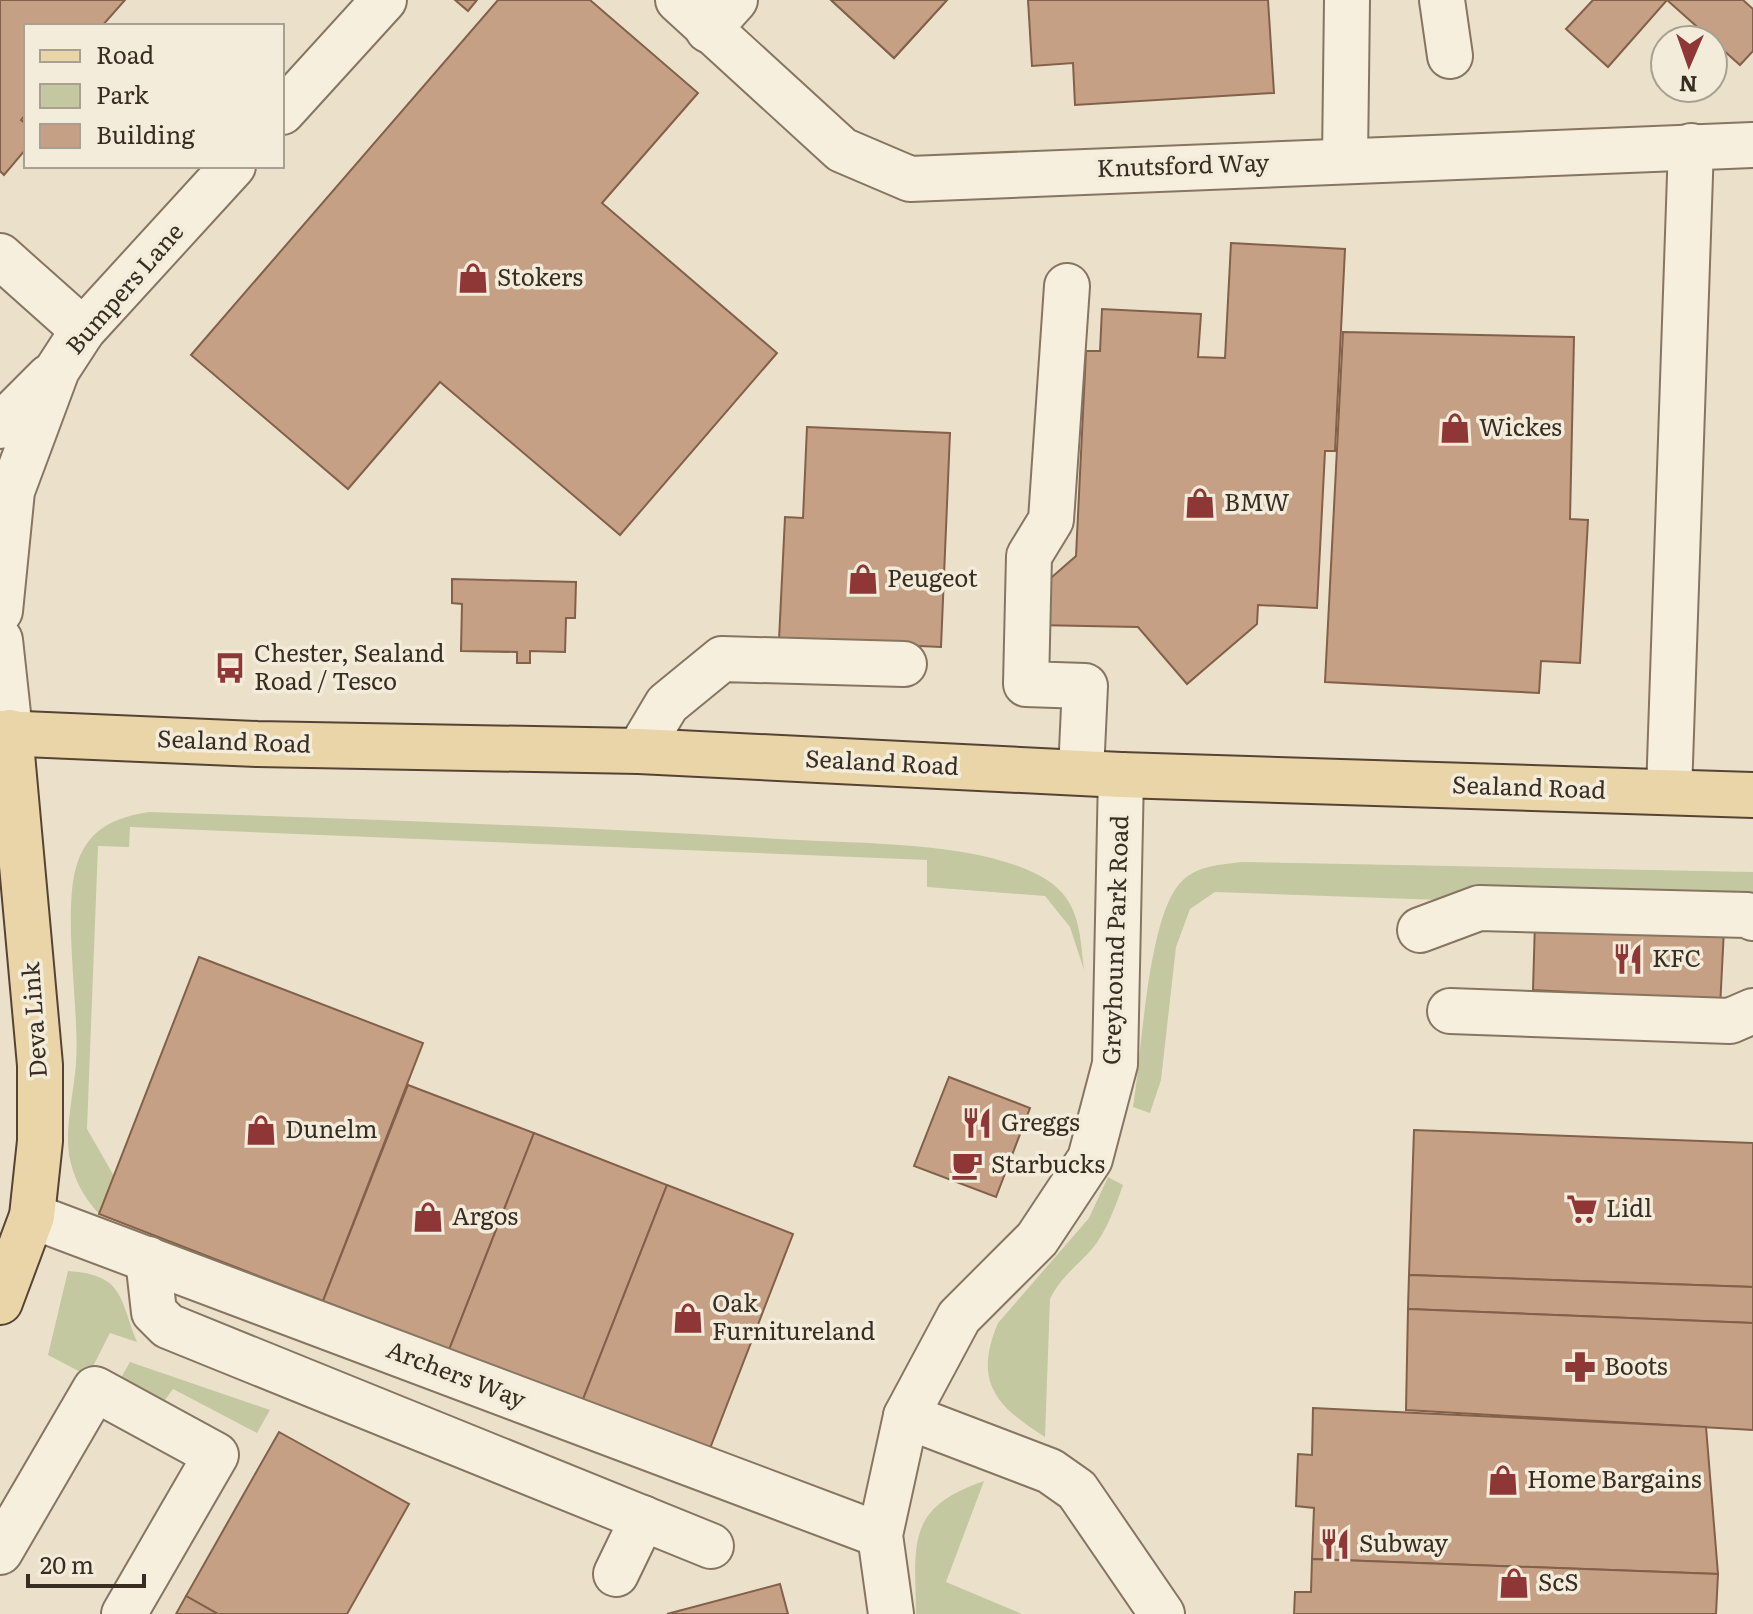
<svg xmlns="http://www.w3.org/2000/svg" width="1753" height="1614" viewBox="0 0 1753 1614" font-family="Literata,serif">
  <rect width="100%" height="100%" fill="#ebe1cb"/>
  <g fill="#c3c8a0">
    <path d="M149,812c210,7 420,14 630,27 74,5 205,1 268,41 33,21 33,54 37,90l-14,-43 -25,-31 -118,-9v-27l-797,-33 -1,20 -31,-1 -11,283 27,47 -15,38c-16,-18 -25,-34 -30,-59 -4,-29 5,-63 7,-92 4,-53 -15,-156 2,-202 12,-33 38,-44 71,-49z"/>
    <path d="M1241,862l512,10v39l-538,-19 -25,17 -14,38 -15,133 -11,33 -17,-6c9,-51 14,-195 50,-227 17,-15 37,-15 58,-18z"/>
    <path d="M1108,1177l15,8c-7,20 -17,48 -31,64 -16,18 -31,28 -42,50l-5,138c-49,-31 -72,-55 -47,-114l91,-105z"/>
    <path d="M68,1271c56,4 51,26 69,71l-27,-9 -22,43 -40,-21z"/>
    <path d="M130,1362l140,48 -13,23 -84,-44 -17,23 -42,-22z"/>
    <path d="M984,1481l-38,101 76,32h-106c-1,-72 -10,-106 68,-133z"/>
  </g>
  <g fill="#c5a085" stroke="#836049" stroke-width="2">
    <path d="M0,0h125l-23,26h-76v88l-5,6 5,4v25l-22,26 -4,-4z"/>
    <path d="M455,0h22l-9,11z"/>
    <path d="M498,0h92l108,93 -96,110 175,150 -157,182 -180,-153 -92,107 -157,-134z"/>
    <path d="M831,0h116l-53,58z"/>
    <path d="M831,0h116l-53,58z"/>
    <path d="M1028,0h240l6,93 -199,12 -2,-42 -41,3z"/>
    <path d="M1593,0h150l10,9v42l-13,14 -73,-65 -59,67 -42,-38z"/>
    <path d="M1231,243l114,6 -10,202h-10l-8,157 -59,-3 -1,19 -70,60 -49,-57 -103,-2 1,-34 40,-35 10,-205h14l2,-42 99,5 -3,43 27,1z"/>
    <path d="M1343,332l231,5 -4,182 18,1 -8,143 -39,-2 -2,32 -214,-11z"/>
    <path d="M807,427l143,6 -9,214 -162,-7 6,-123 18,1z"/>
    <path d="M452,579l124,3 -1,36h-9l-1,34 -35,-1v12h-13v-11l-56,-1 1,-47 -10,-1z"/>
    <path d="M1535,921l189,8 -4,79 -40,-10 -147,-8z"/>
    <path d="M199,957l224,86 -100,258 -224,-87z"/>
    <path d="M949,1077l81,31 -34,89 -82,-31z"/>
    <path d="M408,1085l126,48 -85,217 -126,-49z"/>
    <path d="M1414,1130l339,13v144l-344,-12z"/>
    <path d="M534,1133l133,52 -85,217 -133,-52z"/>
    <path d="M667,1185l126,49 -84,217 -127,-49z"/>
    <path d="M1409,1275l344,12v36l-345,-14z"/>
    <path d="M1408,1309l345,14v107l-347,-20z"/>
    <path d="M1313,1408l393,19 12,147 -406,-15 2,-51 -18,-2 2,-52 14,1z"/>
    <path d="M279,1432l130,72 -62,110h-129l-32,-18z"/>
    <path d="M1312,1559l406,15 -2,40h-422l1,-22h16z"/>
    <path d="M780,1584l8,30h-121z"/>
    <path d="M186,1596l32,18h-42z"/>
  </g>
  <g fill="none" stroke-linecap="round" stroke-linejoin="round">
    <defs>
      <g id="minor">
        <path d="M678,0l164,150 68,29 843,-34"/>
        <path d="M1442,0l8,56"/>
        <path d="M708,30l27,-30"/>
        <path d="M282,112l102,-112"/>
        <path d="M1345,160l2,-160"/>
        <path d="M0,256l83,74"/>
        <path d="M1067,286l-16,234 -22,36 -3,128 59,2 -4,86"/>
        <path d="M0,426l49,-49"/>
        <path d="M0,611l12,-120 45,-121 26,-40 150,-164"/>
        <path d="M0,640l10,92"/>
        <path d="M639,751l28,-47 55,-45 182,5"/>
        <path d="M1669,792l22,-646"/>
        <path d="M1420,930l59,-22 268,7 6,3"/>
        <path d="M1450,1011l280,10 23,-10"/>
        <path d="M32,1216l848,319"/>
        <path d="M148,1259l6,53 14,14 543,220"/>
        <path d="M906,1416l144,55 27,19 85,124"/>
        <path d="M0,1552l95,-163 121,66 -92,159"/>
        <path d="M616,1574l27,-56"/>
        <path d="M891,1614l-11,-79 26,-119 53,-99 78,-78 53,-80 25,-95 6,-289"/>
      </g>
      <g id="major">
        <path d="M0,733l257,11 382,7 482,24 632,20"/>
        <path d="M0,1302l32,-86 8,-75v-76l-30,-333"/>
      </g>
    </defs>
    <use href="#minor" stroke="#867561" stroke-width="48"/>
    <use href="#major" stroke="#554334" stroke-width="48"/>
    <use href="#minor" stroke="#f6efde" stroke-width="44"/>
    <use href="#major" stroke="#e9d5a8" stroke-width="44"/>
  </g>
  <defs>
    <symbol id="shop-bare" viewBox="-9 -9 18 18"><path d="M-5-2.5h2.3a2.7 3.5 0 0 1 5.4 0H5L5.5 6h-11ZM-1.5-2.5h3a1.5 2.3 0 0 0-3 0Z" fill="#8f3737" stroke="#f3ecda" stroke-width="2.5" paint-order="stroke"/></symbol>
    <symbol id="bus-bare" viewBox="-9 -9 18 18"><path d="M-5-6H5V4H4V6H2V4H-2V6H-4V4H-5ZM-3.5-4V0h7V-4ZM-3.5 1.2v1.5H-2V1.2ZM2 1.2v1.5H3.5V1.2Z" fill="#8f3737" stroke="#f3ecda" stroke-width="2.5" paint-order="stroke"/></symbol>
    <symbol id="restaurant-bare" viewBox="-9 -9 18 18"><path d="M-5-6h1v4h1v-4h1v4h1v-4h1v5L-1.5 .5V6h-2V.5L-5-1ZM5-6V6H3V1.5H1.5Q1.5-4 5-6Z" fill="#8f3737" stroke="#f3ecda" stroke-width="2.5" paint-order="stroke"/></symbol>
    <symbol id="cafe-bare" viewBox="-9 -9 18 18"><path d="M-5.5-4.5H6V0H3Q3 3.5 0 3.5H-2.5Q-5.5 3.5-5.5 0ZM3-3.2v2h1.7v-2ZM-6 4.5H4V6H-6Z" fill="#8f3737" stroke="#f3ecda" stroke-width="2.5" paint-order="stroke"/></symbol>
    <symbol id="supermarket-bare" viewBox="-9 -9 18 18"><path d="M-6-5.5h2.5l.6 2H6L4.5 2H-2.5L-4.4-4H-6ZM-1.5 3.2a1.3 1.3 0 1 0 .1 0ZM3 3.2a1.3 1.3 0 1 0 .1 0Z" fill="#8f3737" stroke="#f3ecda" stroke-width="2.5" paint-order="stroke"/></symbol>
    <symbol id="pharmacy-bare" viewBox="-9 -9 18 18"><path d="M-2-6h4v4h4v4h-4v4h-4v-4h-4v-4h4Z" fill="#8f3737" stroke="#f3ecda" stroke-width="2.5" paint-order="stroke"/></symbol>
  </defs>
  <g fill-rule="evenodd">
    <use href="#shop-bare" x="451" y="256" width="44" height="44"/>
    <use href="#shop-bare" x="1433" y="406" width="44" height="44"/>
    <use href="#shop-bare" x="1178" y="481" width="44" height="44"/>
    <use href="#shop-bare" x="841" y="557" width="44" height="44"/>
    <use href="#bus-bare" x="208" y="646" width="44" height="44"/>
    <use href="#restaurant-bare" x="1606" y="937" width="44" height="44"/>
    <use href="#restaurant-bare" x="955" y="1101" width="44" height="44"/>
    <use href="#shop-bare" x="239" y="1108" width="44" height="44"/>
    <use href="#cafe-bare" x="945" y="1143" width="44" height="44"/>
    <use href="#supermarket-bare" x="1560" y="1187" width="44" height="44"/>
    <use href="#shop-bare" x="406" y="1195" width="44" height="44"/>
    <use href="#shop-bare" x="666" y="1296" width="44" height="44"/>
    <use href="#pharmacy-bare" x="1558" y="1345" width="44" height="44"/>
    <use href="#shop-bare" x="1481" y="1458" width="44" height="44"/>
    <use href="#restaurant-bare" x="1313" y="1522" width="44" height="44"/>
    <use href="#shop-bare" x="1492" y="1561" width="44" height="44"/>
  </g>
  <g text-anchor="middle" stroke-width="7" stroke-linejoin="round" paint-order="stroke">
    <g font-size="24" fill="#382d23" stroke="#f3ecda">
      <text transform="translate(1183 166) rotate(-2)" y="8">Knutsford Way</text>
      <text transform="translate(125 289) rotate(-49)" y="8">Bumpers Lane</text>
      <text transform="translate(234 742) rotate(2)" y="8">Sealand Road</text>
      <text transform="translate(882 763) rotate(3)" y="8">Sealand Road</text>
      <text transform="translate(1529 788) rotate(2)" y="8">Sealand Road</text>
      <text transform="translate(1116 940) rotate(-88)" y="8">Greyhound Park Road</text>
      <text transform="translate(35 1020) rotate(-94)" y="8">Deva Link</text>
      <text transform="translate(456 1375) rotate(21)" y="8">Archers Way</text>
    </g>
    <g font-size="24" fill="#382d23" stroke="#f3ecda" text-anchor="start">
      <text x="497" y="286">Stokers</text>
      <text x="1479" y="436">Wickes</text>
      <text x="1224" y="511">BMW</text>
      <text x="887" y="587">Peugeot</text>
      <text x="254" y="662">Chester, Sealand<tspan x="254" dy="28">Road / Tesco</tspan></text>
      <text x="1652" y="967">KFC</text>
      <text x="1001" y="1131">Greggs</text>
      <text x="285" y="1138">Dunelm</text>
      <text x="991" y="1173">Starbucks</text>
      <text x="1606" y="1217">Lidl</text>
      <text x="452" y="1225">Argos</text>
      <text x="712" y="1312">Oak<tspan x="712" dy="28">Furnitureland</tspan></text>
      <text x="1604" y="1375">Boots</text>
      <text x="1527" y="1488">Home Bargains</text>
      <text x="1359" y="1552">Subway</text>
      <text x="1538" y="1591">ScS</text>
    </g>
  </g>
  <rect x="24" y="24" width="260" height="144" fill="#f3ecda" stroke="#a8a091" stroke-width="2"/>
  <rect x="40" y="50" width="40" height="12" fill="#e9d5a8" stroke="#a8a091" stroke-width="2"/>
  <text x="96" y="64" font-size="24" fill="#382d23">Road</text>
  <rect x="40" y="84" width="40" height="24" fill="#c3c8a0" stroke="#a8a091" stroke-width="2"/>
  <text x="96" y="104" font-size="24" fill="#382d23">Park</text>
  <rect x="40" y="124" width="40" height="24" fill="#c5a085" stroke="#a8a091" stroke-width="2"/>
  <text x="96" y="144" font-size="24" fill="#382d23">Building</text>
  <g transform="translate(1689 64) rotate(182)"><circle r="38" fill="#f3ecda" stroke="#a8a091" stroke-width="2"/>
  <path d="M0-6L14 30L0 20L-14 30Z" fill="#8f3737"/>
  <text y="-12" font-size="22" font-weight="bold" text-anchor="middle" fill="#382d23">N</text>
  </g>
  <path d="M28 1574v12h116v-12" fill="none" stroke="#382d23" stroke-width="4"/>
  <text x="40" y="1574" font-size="24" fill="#382d23" stroke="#f3ecda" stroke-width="6" paint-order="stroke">20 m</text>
</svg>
